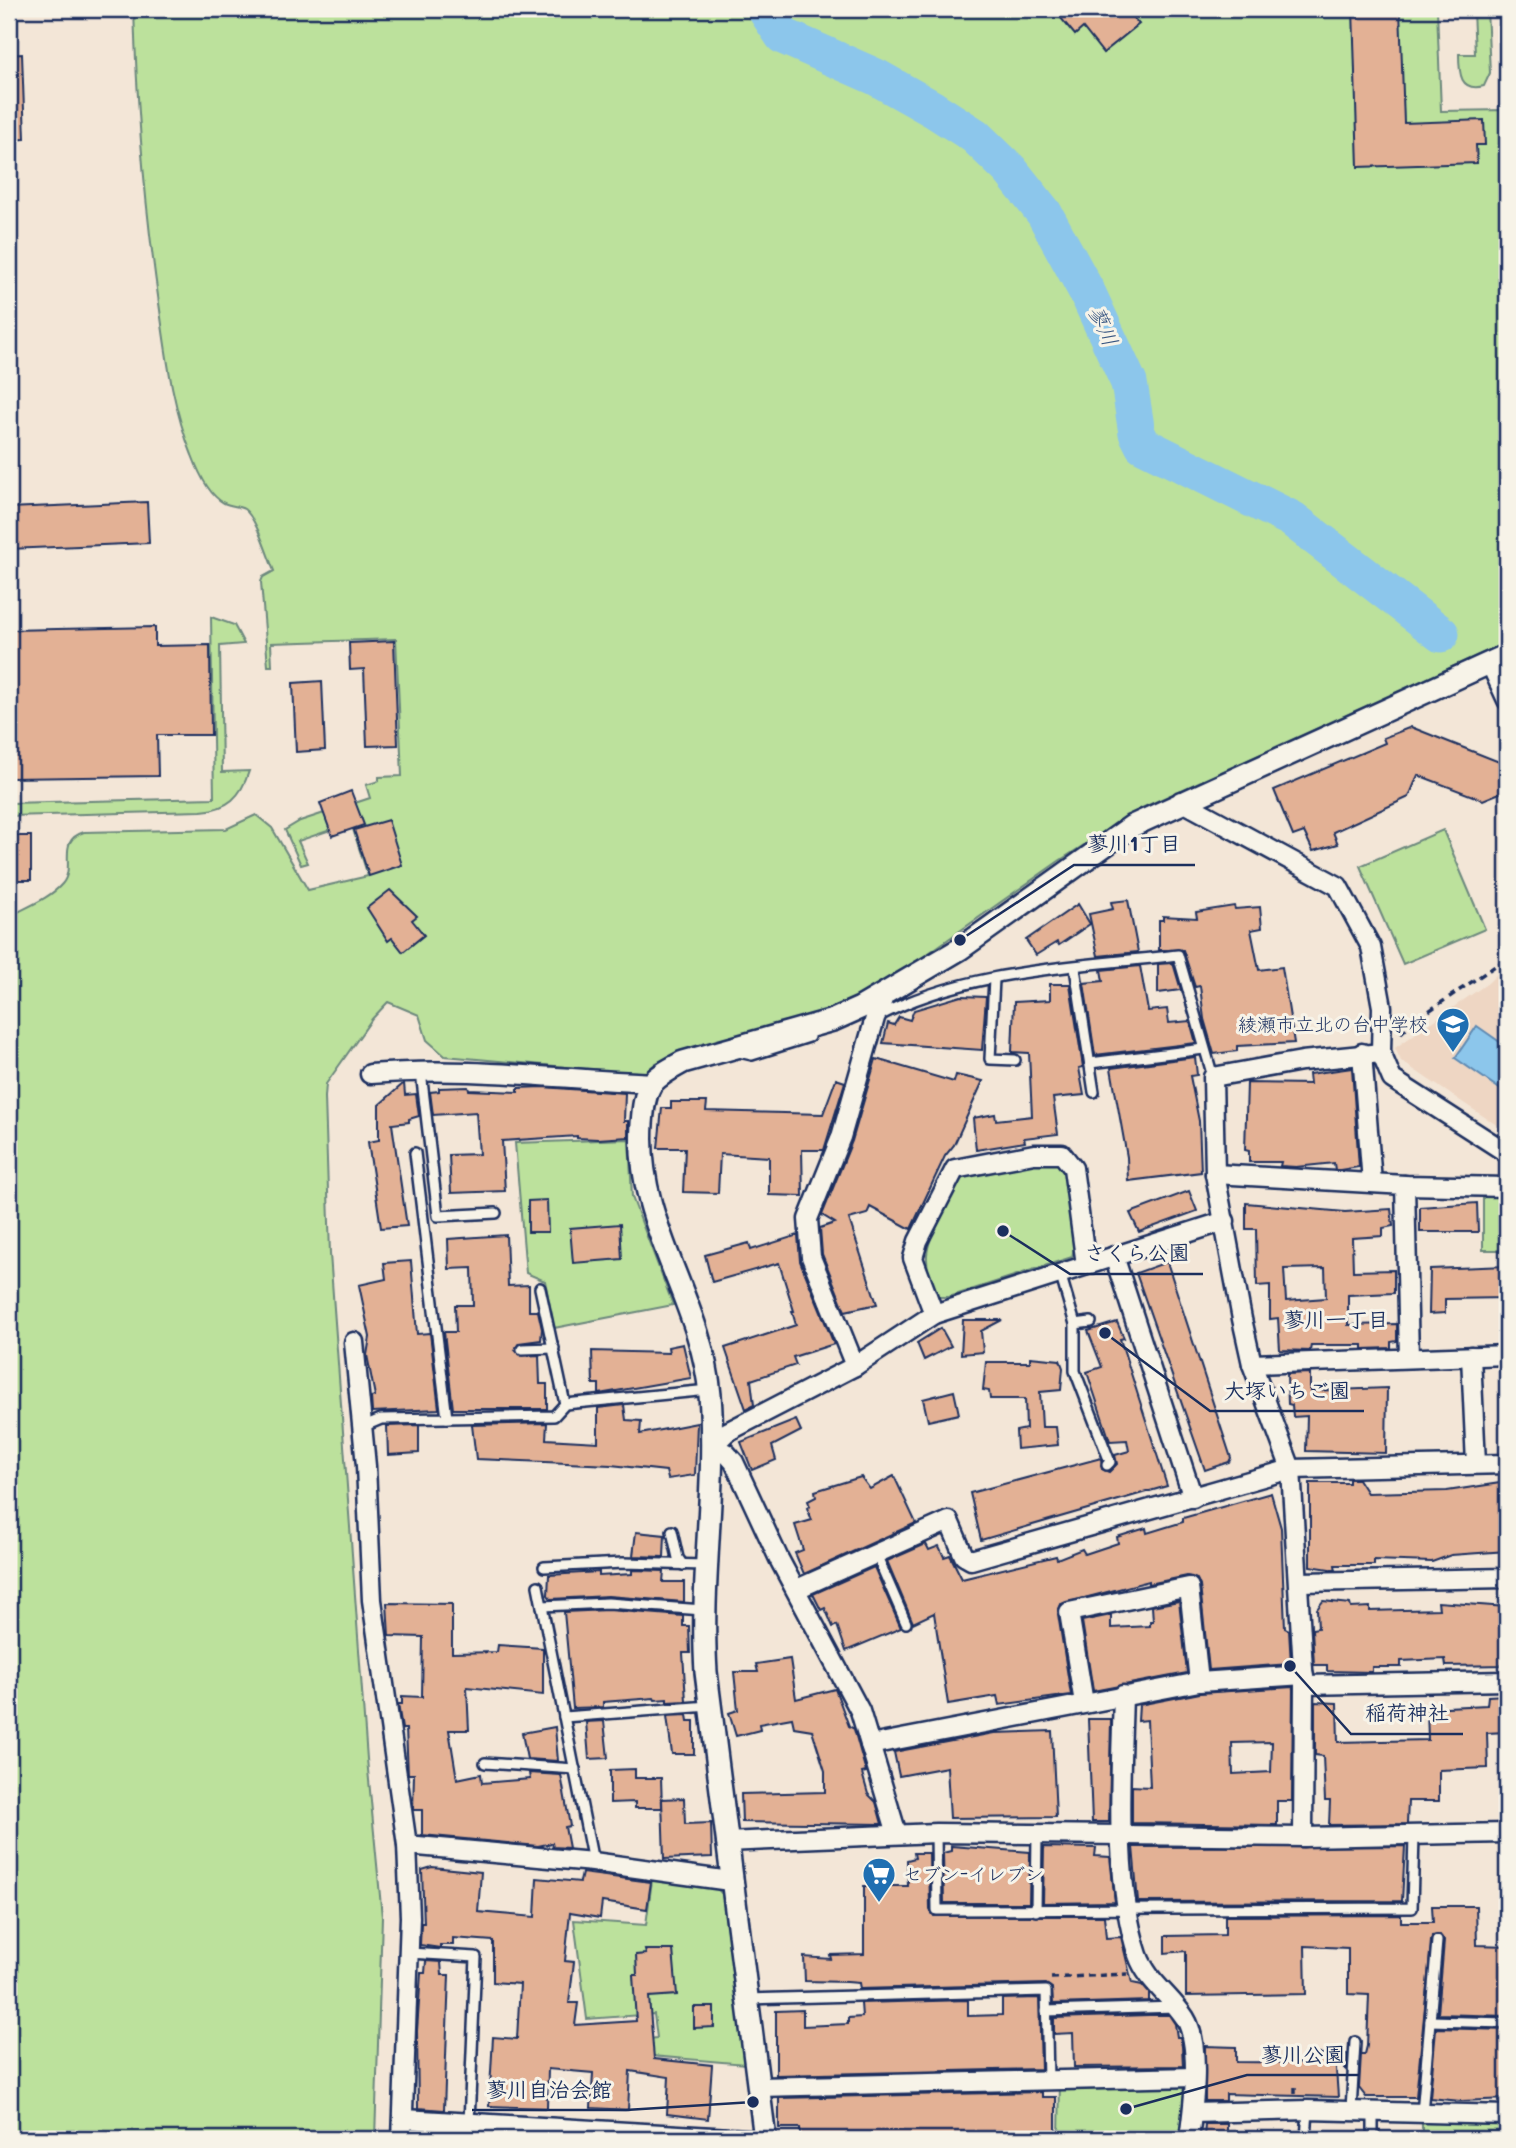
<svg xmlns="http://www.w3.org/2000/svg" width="1516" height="2148" viewBox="0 0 1516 2148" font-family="Mali,'Klee One',sans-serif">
  <rect width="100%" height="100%" fill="#f3e6d7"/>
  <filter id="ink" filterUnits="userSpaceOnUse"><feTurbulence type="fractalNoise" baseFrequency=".0143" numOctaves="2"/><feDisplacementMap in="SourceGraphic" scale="14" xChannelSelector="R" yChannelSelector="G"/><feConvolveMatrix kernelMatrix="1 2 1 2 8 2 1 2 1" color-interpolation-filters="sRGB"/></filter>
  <g filter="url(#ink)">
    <path fill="#eed6c3" d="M1507,964v168l-106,-71 -6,-13 93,-65z"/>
    <g fill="#bce19c" stroke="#6c887d" stroke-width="2">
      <path d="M134,9h1303l4,102 66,-1v532l-365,166 -83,53 -167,118 -25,14 -66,27 -125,34 -20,9 -13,11 -198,-18 -18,-16 -8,-25 -31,-13 -16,17 -46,65 -1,13 5,157 37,505 15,158 -7,222h-366v-1222c17,-10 40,-18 53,-33 15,-17 -7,-43 22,-52l142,-3 30,-14 16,13 36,62 60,-14 -17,-53 -53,18 10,22 -7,2 -16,-35 15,-9 70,-23 -4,-13 13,-4v-4l23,-1 -6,-137 -125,4 1,23h-4l-7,-84 2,-5 11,-6c-6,-14 -18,-54 -30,-62 -5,-3 -14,-3 -20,-6 -16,-8 -26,-32 -32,-48 -19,-46 -25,-95 -32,-145 -15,-100 -23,-200 -26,-301z"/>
      <path d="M1459,9h28l3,64 -6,13c-24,6 -25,-12 -25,-32h16l-2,-43z"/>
      <path d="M211,617l23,8 10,19 -24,2 2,126 27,-1c-8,26 -21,38 -48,40l-192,5v-13l205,-5z"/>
      <path d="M1443,830l42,99 -82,35 -43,-98z"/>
      <path d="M629,1139l3,58 41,108 -119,23 -9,-47 -19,-8 -11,-130z"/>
      <path d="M1054,1161l12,9 9,73 -3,14 -123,40h-12c-5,-13 -11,-27 -10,-42 1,-16 26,-74 41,-81 17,-8 64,-10 86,-13z"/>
      <path d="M1483,1195l24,1v54h-24z"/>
      <path d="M652,1880l64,7 6,7 23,170 -105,-9 3,-15 14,-2 -3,-24 -67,5 -13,-99 72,5z"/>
      <path d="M1194,2077l-5,62h-130l1,-59z"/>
      <path d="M1422,2113l85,2v24h-85z"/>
    </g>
    <path fill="#8cc6eb" stroke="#5f8ab3" stroke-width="2" d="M1477,1026l30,21v47l-52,-36z"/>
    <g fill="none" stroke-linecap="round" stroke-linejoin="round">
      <path stroke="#8cc6eb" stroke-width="37" d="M765,9l18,27 93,41 57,32 42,27 35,34 34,43 44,81 41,89 8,50 6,12 149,74 149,115"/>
    </g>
    <g fill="#e3b195" stroke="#1b2f5e" stroke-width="2" fill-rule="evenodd">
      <path d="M1070,9h56l13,15 -36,29 -20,-25 -8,7 -15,-18z"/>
      <path d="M1353,9h47l4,114 80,-3 1,25h-9l1,18 -119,4z"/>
      <path d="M22,54l3,85 -16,1v-85z"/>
      <path d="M147,502l2,41 -140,6v-41z"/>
      <path d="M155,627v19l55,-1 1,90h-54l1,41 -149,2v-148z"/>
      <path d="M394,641l4,104 -31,1 -3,-77 -14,1 -1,-27z"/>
      <path d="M322,681l3,69 -29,2 -3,-69z"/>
      <path d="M1411,727l96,38 -5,9 5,3v13l-24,10 -65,-25 -9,22 -76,35 5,12 -25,7 -9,-19 -11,4 -19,-46 111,-47 -2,-5z"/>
      <path d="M351,791l13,34 -32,11 -12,-33z"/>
      <path d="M388,820l14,45 -33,11 -15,-46z"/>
      <rect x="9" y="836" width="22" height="44"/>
      <path d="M390,890l27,26 -5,4 12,15 -21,17 -11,-14 -4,3 -21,-33z"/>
      <path d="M1128,900l10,52 -40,4 -9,-42 24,-5 -2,-7z"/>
      <path d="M1078,904l12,20 -31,21 -2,-3 -21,13 -10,-15z"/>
      <path d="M1234,906l1,3 25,-2 2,21 -11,2 8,40 23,-3 12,76 -57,3v5l-23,3 -10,-35 -4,-33 -5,1 -12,-37h-24v-30h4v-4l34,2 -1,-6z"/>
      <path d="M1173,963l8,27 -23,3v-29z"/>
      <path d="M1140,966l8,45 19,-2 2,14 21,-2 6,22 -101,12 -11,-72 19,-2 -2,-11z"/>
      <path d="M1050,984h20l13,83 -4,1 5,27 -31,3 5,36 -34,4 1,4 -49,8 -3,-32 22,-4 1,6 36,-4 -3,-63 -17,-1 2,-50 36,-2z"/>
      <path d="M961,996l25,1 -4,53 -99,-7 5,-20 6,2 5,-8 11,3 4,-10z"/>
      <path d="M1195,1057l2,18 -7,1 9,45 2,51 -73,9 -1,-24 -16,-89z"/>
      <path d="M876,1059l78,23 2,-7 27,6 -29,64 -9,11 -34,73 -41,-22 -3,7 -18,5 28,85 -32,7 -23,-57 -2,-26 15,-5 -13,-8 30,-74z"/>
      <path d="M1352,1068l7,99 -19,3h-5l-1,-7 -38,4 -16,-1 1,-4h-32v-11l-4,-1 2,-67 63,1 -1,-10z"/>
      <path d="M836,1079l9,3 -21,68h-22l1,46 -34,-1v-38l-49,-3 -2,39 -35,-1 2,-44h-27l4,-40h9v-6h36l-1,9 117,3z"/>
      <path d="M404,1083l1,12 11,-1 3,22 -10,3v3l-17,2 15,102 -26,2 -13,-86 11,-2v-35z"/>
      <path d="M468,1087l1,3 49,2v-4l24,-1 83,6 -1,28h4v16l-30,2 -21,-1v-2l-75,5 3,50 -54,2 -2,-38 30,-1 -3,-42 -43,3 -3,-23 9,-1v-3z"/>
      <path d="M1189,1191l8,20 -58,21 -9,-19z"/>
      <path d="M547,1200l1,32h-20v-31z"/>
      <path d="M1246,1203l99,9 46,-3 2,17 -10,2v8l-31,2 1,33 41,-1v23l-46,2v30l49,-1v17l-6,1v6l-28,1v-4h-52l-1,6 -30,-1 -2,-32 -8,1v-34l-13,1 -1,-57h-10zM1325,1268l1,30 -40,3 -2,-32z"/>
      <path d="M1477,1203l1,29h-58v-25z"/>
      <path d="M620,1224l2,35 -49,4 -3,-35z"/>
      <path d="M506,1235l2,51 21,-1v26h9l4,18 -1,11 -22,3 -4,7 7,6 17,-1 1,29h7v25h-94l-9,-77h12l-1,-27h18l-1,-37 -23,1 -1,-30z"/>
      <path d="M798,1235l2,26 34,83 -41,13 3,8 -45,15 3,25 -8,4 -21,-61 71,-23 -4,-14h2l-15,-48 -67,19 -7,-27 44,-12 2,7z"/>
      <path d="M411,1261l6,73 13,-1 9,76 -67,3 -1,-15 4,-1 -8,-41 3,-18 -11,-52 27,-6 -2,-16z"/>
      <path d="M1167,1262l64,196 -2,4 -24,8 -69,-197z"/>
      <path d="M1507,1266v32l-62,1v14l-16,1 1,-45z"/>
      <path d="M963,1320h39l-21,11 2,21 -22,2z"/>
      <path d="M1117,1322l7,16 -4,1 47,147 -186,54 -11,-47 131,-35 1,11 7,3 8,-8 -2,-9 14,-4 -2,-11 -17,1 -23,-69 15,-5 -14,-36z"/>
      <path d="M941,1328l10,18 -27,14 -7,-17z"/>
      <path d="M683,1344l8,34 -92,16v-10h-6l-1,-33 77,2 -1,-6z"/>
      <path d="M1030,1357l30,3 3,8 -2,22 -21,2 2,35h14l2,18 -41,4 -1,-18 10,-2 -1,-30h-35l-1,-8 -6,-1 3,-28h44z"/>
      <path d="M1310,1373v18l77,-3 -1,65 -80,-2 1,-35 -14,1 -1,-12 -4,-1 -1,-30z"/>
      <path d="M954,1391l5,23 -31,7 -5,-22z"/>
      <path d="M624,1405l2,15 15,1 -1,13 57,-11 -2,52 -27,4 -2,-8 -55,-6 -135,-6 -4,-34 75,-2 -1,16 52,3v-34z"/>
      <path d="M796,1420l5,11 -29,15 4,14 -24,10 -11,-28z"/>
      <path d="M419,1425v28l-31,2 -1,-29z"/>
      <path d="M894,1476l22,47 -112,51 -9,-21 8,-3 -8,-25 17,-5 -5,-12 3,-2 -2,-5 8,-4 -1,-6 46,-14 9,12z"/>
      <path d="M1349,1479h9l9,14 80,-2 60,-9v69l-56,4 -19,7 -58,-2v5h-39l1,5 -26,-4v-83h39z"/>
      <path d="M1271,1493l10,35 4,100 4,2 2,34 -82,6 -9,-84 -3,-7 -10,-3 -38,8v-3l-88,23 -3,10 13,81 -72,10 -2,-9 -49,8 -14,-91 -21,10 -26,-62 39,-17 3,6 10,-4 5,11 6,-2 12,24 94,-23 1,3 25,-10 3,5 33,-11 -1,-6 16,-5 13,-4 1,5 36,-11v-4z"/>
      <path d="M636,1532l29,3 -1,22 -31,-1z"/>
      <path d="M874,1567l27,61 -55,23 -9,-26 -4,2 -8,-19 -4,2 -8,-16z"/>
      <path d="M632,1570l32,1 -1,11h21v20l-76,-6 -57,3 -3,-4 1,-20 50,-3v4l33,-2z"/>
      <path d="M1179,1601l8,72 -94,18 -11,-70 29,-6v13l39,-2v-5h3l-1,-15z"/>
      <path d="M1323,1601l27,3 1,4 19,-1v4l69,-2 -1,-7 69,5v58l-61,1 -1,-7 -44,2v6h-29v5l-45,-1v-6h-13l-2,-36 6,-1 -1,-19z"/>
      <path d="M387,1603l65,1v49l45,-1 1,-7 45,3v47l-76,-8 2,43h-20l8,49 24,-5 1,9 48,-4 -1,-6 32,2 9,51 -5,1 4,21 -16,-1 -1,-4 -14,3 -116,-11v-25h-9l1,-36h-6l-2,-45h-4l-4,-25h4v-8l20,1 1,-60 -34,-1z"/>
      <path d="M608,1610l75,6v10h6l1,27h-7l3,48 -19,1v-3l-12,1 -1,-2 -51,4v5l-30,1 -9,-96z"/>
      <path d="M790,1659l6,40 39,-10 14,37 5,3 12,43 -4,1 6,21 8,8 6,22 -140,-2 -1,-28 84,-2v-21l-13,-41 -18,-3 -2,-9 -33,6 1,6 -24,6 -7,-23 9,-3 -4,-38h24l-2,-8z"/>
      <path d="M1293,1687l-1,114h-15v24l-145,-2v-37l18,1 -3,-67 -9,1 1,-16 61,-12zM1272,1742l-1,30 -38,2 -1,-31z"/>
      <path d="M1505,1695l1,37 -19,1 1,35 -49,2v31h-31l-1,23 -78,1 1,-24h-5l-2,-45 -8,-1v-53l22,1 1,39 90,-2 -1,-32 60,-3 1,-9z"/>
      <path d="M687,1715l1,6h6v33h-22l-5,-38z"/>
      <path d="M1088,1719h23l-2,103h-17z"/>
      <path d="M604,1721l4,37 -19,1 -3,-37z"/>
      <path d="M555,1727l3,34 -31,-2 -5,-26z"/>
      <path d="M1052,1731l4,86 -106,1 -3,-51 -48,9 -5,-24 100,-19z"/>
      <path d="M635,1769v9h26l1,30h-27v-6l-25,1v-33z"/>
      <path d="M684,1798l1,26 26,-1 1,34 -48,2 -2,-60z"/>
      <path d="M951,1846l79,6 -1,51h-85l-1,-50 8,-2z"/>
      <path d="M1405,1846l-3,55 -264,1 -5,-55z"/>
      <path d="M1044,1847l52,1 -1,8 15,1 5,45 -72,1z"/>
      <path d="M914,1853h15l1,57 4,6h170l2,22 15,-1 11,46 10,2 7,8v8l-96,3 -1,-16 -6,-4 -186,5 -1,-6 -12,-1 -42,-1 -1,-24 27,2 -1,-4 34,-1v-68h44l-1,-26 8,-2z"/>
      <path d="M432,1867l49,5 -3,40 57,5 2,-39 43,4 2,-9 69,9 -4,27 -45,-7 -2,16 -30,-5 -5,48 9,1 -5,41h9l-3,22 61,-4 -3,-46h4l-1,-20 10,-1 -1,-4h28l4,45 -28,2 5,62 58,6 -4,54 -41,-5 2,-37 -39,-6 -2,39 -37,-2 2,-35 -45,-4 -1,39 -58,-2 4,-69 24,2 3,-55 -27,-2v-41l-40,-3v7h-13v3l-20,-3 1,-22h3l-2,-53z"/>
      <path d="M1432,1906h44l1,39 30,1v70l-69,-2 6,-73 -4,-6 -8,1 -16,161h-50l-7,-9 2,-34h4l2,-8 2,-51 -21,-1v-46l-43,-2 1,48 -120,2v-45l-21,2v-17l60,-1v-19l176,-1v7h32z"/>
      <path d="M426,1961l15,1 1,13h7l-5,135 -26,-2 -1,-77 4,-58h4z"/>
      <path d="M1039,1998l2,71 -265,6v-64l27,-1v16l45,-2v-6l14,-1 -1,-14 107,-3v16l34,-1v-16z"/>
      <path d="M694,2007h20v20l-20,1z"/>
      <path d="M1149,2015h20l6,9 2,13h3l2,9 1,20 -109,1 -1,-34 -19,1v-16z"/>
      <path d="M1436,2028l71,2v69l-46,2 -31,-3z"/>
      <path d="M1205,2046l31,1v15l75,1v-9h36l-1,16 -11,-15 3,42 -112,-3v7h-21z"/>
      <path d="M1042,2092v5h14v42h-256v-11h-21v-30z"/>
      <path d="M1205,2124h22v15h-23z"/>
    </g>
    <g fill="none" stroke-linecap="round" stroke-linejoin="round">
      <defs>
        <g id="service">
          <path d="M1075,968l19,124"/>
          <path d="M994,979l-4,80 25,1"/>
          <path d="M877,1017c90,-48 201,-50 301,-62l35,122"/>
          <path d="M739,1052l13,3 57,-18"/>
          <path d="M1090,1063l114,-14"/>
          <path d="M421,1072l17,144 58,-3"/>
          <path d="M1060,1273l15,51 16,-2"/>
          <path d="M540,1288l25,116"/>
          <path d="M1075,1324v47l35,91 -3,3"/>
          <path d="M522,1349l32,-1"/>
          <path d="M447,1418l107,-2 11,-12 144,-14"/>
          <path d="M362,1427l19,-8 66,-1 -32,-265"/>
          <path d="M672,1531l6,27 5,7"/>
          <path d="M876,1554l30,69"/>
          <path d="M544,1567l79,-4 82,2"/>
          <path d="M538,1586l55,276"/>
          <path d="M542,1606l66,-3 95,7"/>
          <path d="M564,1717l145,-11"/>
          <path d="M485,1763l90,6"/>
          <path d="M936,1833l1,77 475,-2 2,-72"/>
          <path d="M1036,1911l1,-76"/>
          <path d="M409,1953l67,4 -7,166"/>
          <path d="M748,1999l298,-8 2,89"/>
          <path d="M1046,2011l130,-4"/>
          <path d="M1430,2021l77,2"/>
          <path d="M1351,2110l4,-68"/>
          <path d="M1373,2111v28"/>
          <path d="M1422,2113l15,-172"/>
          <path d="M1306,2139l2,-29"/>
        </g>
        <g id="minor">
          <path d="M1490,663l17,37"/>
          <path d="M1181,801l157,85 33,61 11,60 -1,46 11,26 115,74"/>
          <path d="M1362,1053l10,130"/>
          <path d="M370,1074c99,-8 185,5 283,9"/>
          <path d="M1215,1174l190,11 102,2"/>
          <path d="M1405,1185l4,173"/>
          <path d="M1114,1256l79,242"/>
          <path d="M934,1314l-21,-56 5,-17 37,-72 79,-15h28l11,14 13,97"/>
          <path d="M354,1342l12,124 6,134 35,245 3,72 -8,222"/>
          <path d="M1471,1356l5,108"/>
          <path d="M1252,1364l255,-9"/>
          <path d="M855,1366l-44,-109 -3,-38 33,-82 34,-119 10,-23"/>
          <path d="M1300,1582l207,-4"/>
          <path d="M797,1589l152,-68 15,35 7,4 320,-91 216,-5"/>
          <path d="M1304,1685l203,-4"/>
          <path d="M1123,1695c-2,78 -10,186 15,260 9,26 33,41 47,63 17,27 8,91 4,121"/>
          <path d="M1084,1703l-15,-91 120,-25 10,95"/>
          <path d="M870,1745l329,-63 105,-7"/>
          <path d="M897,1834l-37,-123 -81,-152 -45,-97 -8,-9 -14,-6 15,-15 128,-66 79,-52 291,-93"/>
          <path d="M1303,1837l1,-152 -13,-216 -39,-105 -10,-45 -27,-145 -2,-97 89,-16 79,-8"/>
          <path d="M726,1842l210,-9 367,4 204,-4"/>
          <path d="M407,1845l186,17 137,19"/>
          <path d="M758,2087l436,-10"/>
          <path d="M1193,2113l115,-3 199,5"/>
          <path d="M404,2119l344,20"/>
        </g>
        <path id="tertiary" d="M765,2139l-59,-467c-6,-93 11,-185 4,-277 -8,-95 -75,-171 -68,-271 1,-13 2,-30 10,-41 8,-9 20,-15 31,-21l150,-42 27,-12 100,-59 172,-123 375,-171"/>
      </defs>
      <use href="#service" stroke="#1b2f5e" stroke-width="14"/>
      <use href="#minor" stroke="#1b2f5e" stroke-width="23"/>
      <use href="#tertiary" stroke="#1b2f5e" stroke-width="26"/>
      <g stroke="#1b2f5e" stroke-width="3.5" stroke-dasharray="7 5" stroke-linecap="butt">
        <path d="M1401,1033l13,-12 93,-63"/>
        <path d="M1051,1978l76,-4"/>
        <path d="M1295,2094v-12"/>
      </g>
      <use href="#service" stroke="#f7f3e8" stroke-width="9"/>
      <use href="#minor" stroke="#f7f3e8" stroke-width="18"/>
      <use href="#tertiary" stroke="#f7f3e8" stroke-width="21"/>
    </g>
  </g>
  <defs>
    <symbol id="school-pin" viewBox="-11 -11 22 30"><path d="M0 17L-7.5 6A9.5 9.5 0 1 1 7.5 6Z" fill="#1f6fb2" stroke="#f7f3e8"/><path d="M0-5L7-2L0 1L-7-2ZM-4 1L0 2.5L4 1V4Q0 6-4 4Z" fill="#fff"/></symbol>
    <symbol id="supermarket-pin" viewBox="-11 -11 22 30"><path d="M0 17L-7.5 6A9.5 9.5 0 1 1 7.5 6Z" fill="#1f6fb2" stroke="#f7f3e8"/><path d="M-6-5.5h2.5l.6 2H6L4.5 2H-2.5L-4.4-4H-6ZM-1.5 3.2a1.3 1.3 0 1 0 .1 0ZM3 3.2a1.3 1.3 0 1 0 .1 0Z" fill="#fff"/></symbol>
  </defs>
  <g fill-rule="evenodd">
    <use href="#school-pin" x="1434" y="1005" width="38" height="52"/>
    <use href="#supermarket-pin" x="860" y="1855" width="38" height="52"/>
  </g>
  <g text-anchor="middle" stroke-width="6" stroke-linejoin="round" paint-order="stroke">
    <g font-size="19" fill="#1b2f5e" stroke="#f7f3e8" text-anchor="end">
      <text x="1428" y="1031">綾瀬市立北の台中学校</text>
      <text x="903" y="1881" text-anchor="start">セブン-イレブン</text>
    </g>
    <g font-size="21" font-style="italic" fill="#375581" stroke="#f7f3e8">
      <text transform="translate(1103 326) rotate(66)" y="7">蓼川</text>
    </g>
    <g font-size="21" font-weight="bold" fill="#1b2f5e" stroke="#f7f3e8">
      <text x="1336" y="1327">蓼川一丁目</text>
    </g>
  </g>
  <path fill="none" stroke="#1b2f5e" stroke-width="2.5" d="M960 940L1074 865H1195M1003 1231L1070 1274H1203M1105 1333L1210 1411H1364M1290 1666L1351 1734H1463M1126 2109L1247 2075H1359M753 2102L626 2110H472"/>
  <g fill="#1b2f5e" stroke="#f7f3e8" stroke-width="2.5">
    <circle cx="960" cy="940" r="7"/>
    <circle cx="1003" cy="1231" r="7"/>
    <circle cx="1105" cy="1333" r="7"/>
    <circle cx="1290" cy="1666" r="7"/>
    <circle cx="1126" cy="2109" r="7"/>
    <circle cx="753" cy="2102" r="7"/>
  </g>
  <g font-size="21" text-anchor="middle" font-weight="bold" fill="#1b2f5e" stroke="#f7f3e8" stroke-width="6" stroke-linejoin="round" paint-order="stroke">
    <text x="1134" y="851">蓼川1丁目</text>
    <text x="1137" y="1260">さくら公園</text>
    <text x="1287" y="1398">大塚いちご園</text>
    <text x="1407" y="1720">稲荷神社</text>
    <text x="1303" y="2062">蓼川公園</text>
    <text x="549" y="2097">蓼川自治会館</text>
  </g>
  <rect width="1516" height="2148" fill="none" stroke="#f7f3e8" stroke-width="35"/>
  <rect x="18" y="18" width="1481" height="2113" fill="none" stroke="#1b2f5e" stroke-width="2.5" filter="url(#ink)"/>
</svg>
